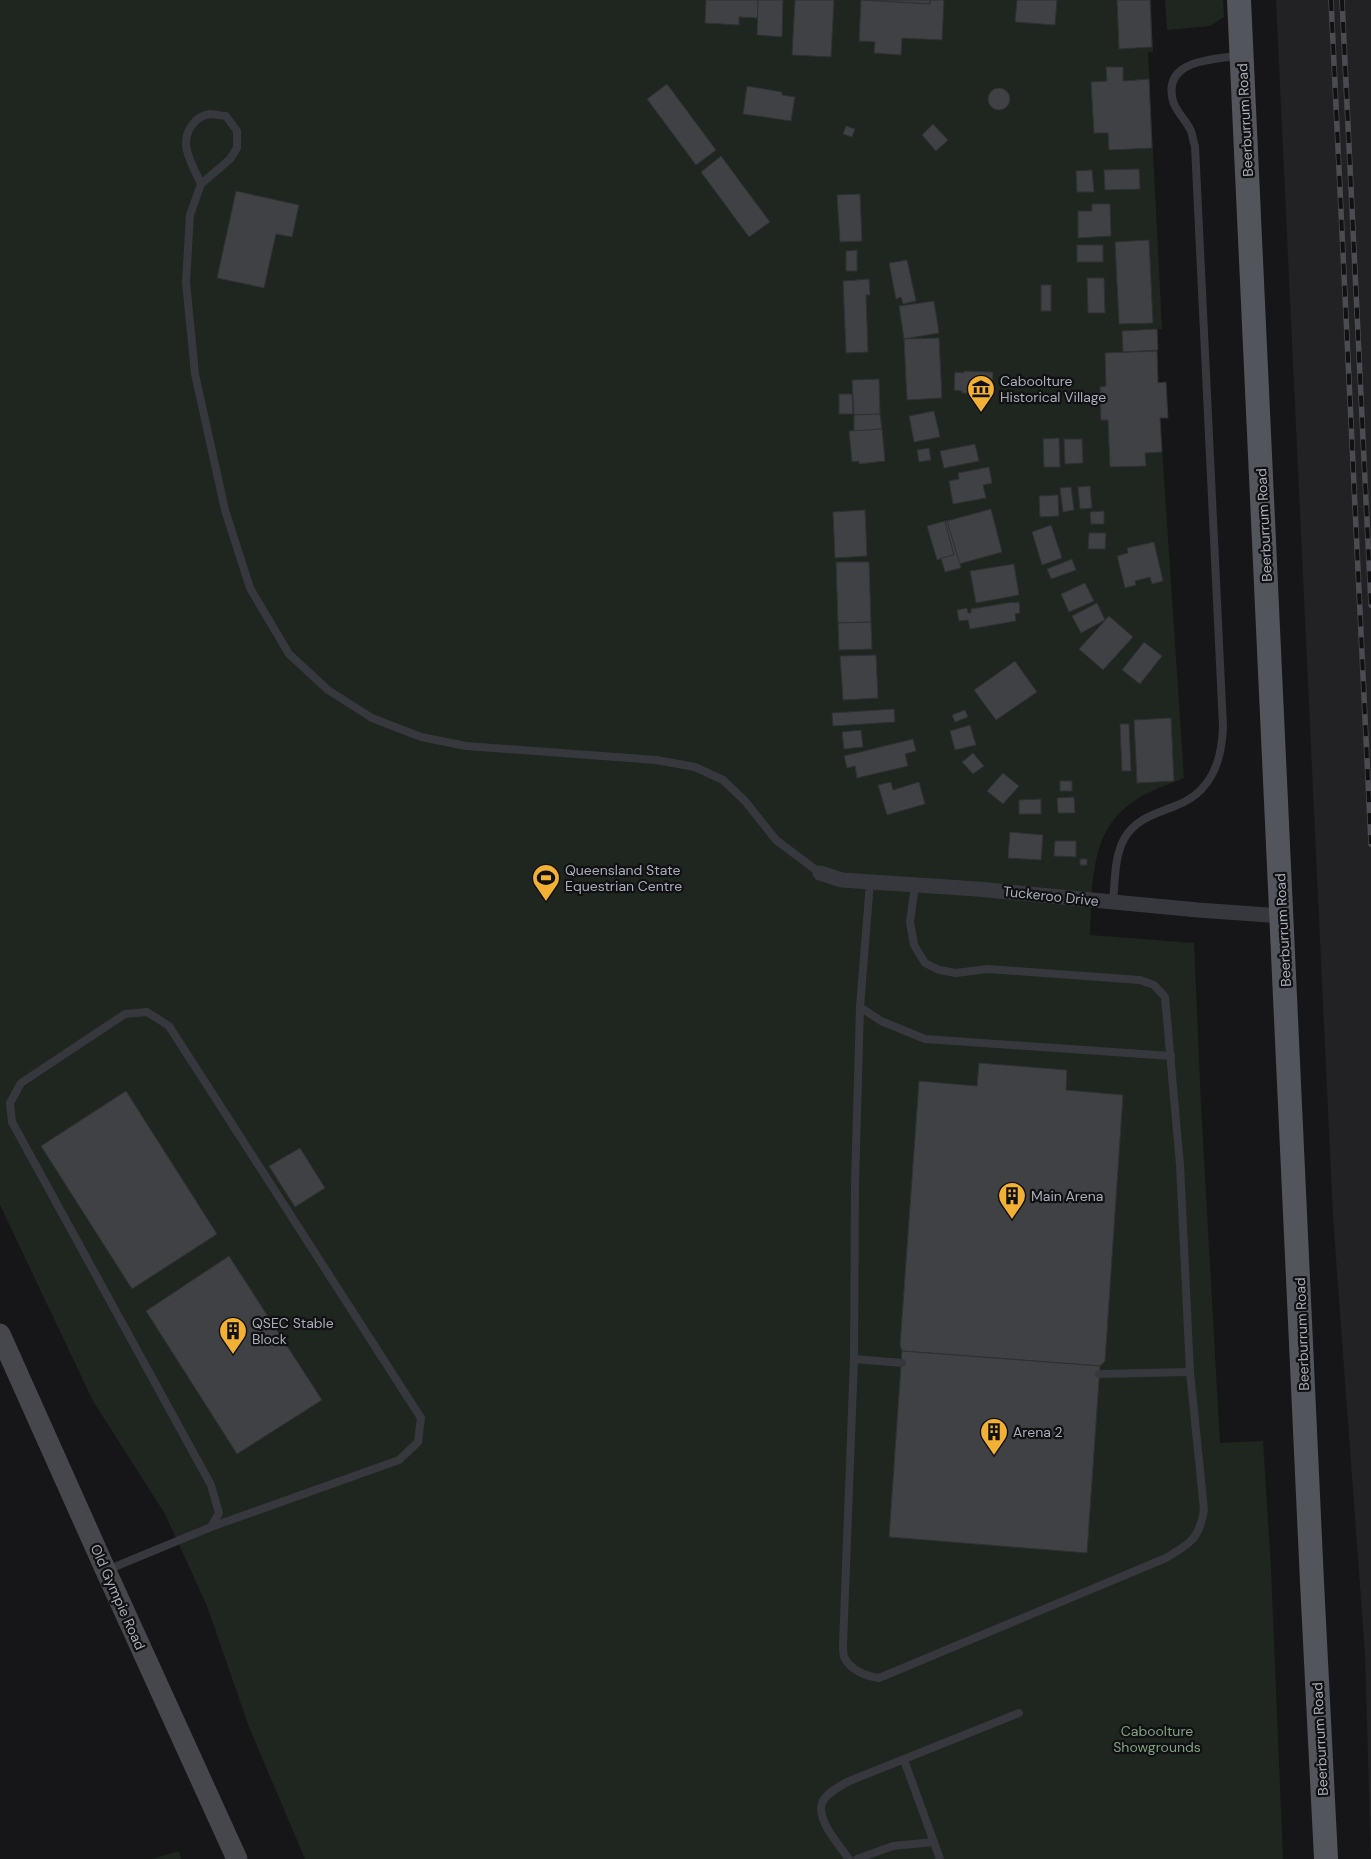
<svg xmlns="http://www.w3.org/2000/svg" width="1371" height="1859" viewBox="0 0 1371 1859" font-family="'DM Sans',sans-serif">
  <rect width="100%" height="100%" fill="#161618"/>
  <path fill="#222225" d="M1276,0h95v1859l-6,-205 -32,-437z"/>
  <g fill="#1e261f">
    <path d="M0,0h1151l2,52h-5l14,277h-5l1,21h-3l2,1 1,31h8l2,36h-8l24,360c-20,8 -42,15 -59,30 -36,30 -33,84 -35,127l104,8 7,162 19,338 43,-2 8,128 12,290h-978l-56,-132 -42,-121 -42,-92 -72,-113 -93,-196z"/>
    <path d="M1165,0h58l1,17 -14,9 -43,4z"/>
    <path d="M179,1851l2,8h-29z"/>
  </g>
  <g fill="#404145" stroke="#303034">
    <path d="M706,0h52v18l-19,-1v8l-34,-2z"/>
    <path d="M758,0h25l-1,37 -25,-2z"/>
    <path d="M795,0h39l-3,57 -39,-2z"/>
    <path d="M860,0h70v4z"/>
    <path d="M861,0l69,4v-4h14l-2,40 -40,-2 -1,17 -27,-2 1,-11 -16,-1z"/>
    <path d="M1017,0h40l-2,25 -40,-3z"/>
    <path d="M1117,0h33l2,47 -33,2z"/>
    <path d="M1106,67h17v14l26,-2 3,69 -43,2 -1,-17h-14l-3,-51 16,-1z"/>
    <path d="M667,84l49,66 -20,15 -49,-66z"/>
    <path d="M747,86l35,6v3l13,2 -4,24 -48,-7z"/>
    <circle cx="999" cy="99" r="11"/>
    <path d="M933,124l15,16 -12,11 -14,-16z"/>
    <path d="M846,126l9,3 -3,8 -9,-3z"/>
    <path d="M721,156l49,66 -21,15 -48,-65z"/>
    <path d="M1139,169l1,20 -35,1 -1,-20z"/>
    <path d="M1092,170l2,22h-17l-1,-21z"/>
    <path d="M236,191l63,14 -7,32 -16,-3 -12,54 -47,-10z"/>
    <path d="M860,194l2,47 -22,1 -3,-47z"/>
    <path d="M1092,204h18l1,32 -33,2v-27h14z"/>
    <path d="M1149,240l4,83 -34,1 -4,-82z"/>
    <rect x="1077" y="245" width="26" height="17"/>
    <path d="M857,250v21h-11v-20z"/>
    <path d="M907,260l9,41 -13,3 -2,-7 -5,2 -7,-36z"/>
    <path d="M1087,278h17l1,35h-17z"/>
    <path d="M869,279l1,16h-4l2,57 -22,1 -3,-72z"/>
    <rect x="1041" y="285" width="10" height="26"/>
    <path d="M934,301l5,32 -35,6 -5,-33z"/>
    <path d="M1157,329l1,21 -35,2 -1,-21z"/>
    <path d="M939,338l3,60 -35,2 -3,-61z"/>
    <path d="M1157,351l1,32 8,-1 2,36h-8l2,34 -17,1 1,13 -36,1 -2,-47h-7l-1,-33 6,-1 -1,-33z"/>
    <path d="M964,371l29,1 -1,22 -30,-1v-2l-8,-1 1,-18 9,1z"/>
    <path d="M879,379l1,35 -26,1 -2,-35z"/>
    <path d="M839,394h13l1,20h-14z"/>
    <path d="M934,411l6,26 -26,5 -5,-26z"/>
    <path d="M880,414l2,15 -28,3v-17z"/>
    <path d="M882,429l3,32 -26,3v-3l-7,1 -3,-31z"/>
    <path d="M1059,438l1,29h-16l-1,-28z"/>
    <path d="M1064,439h18l1,24 -18,1z"/>
    <path d="M975,444l4,17 -35,7 -4,-17z"/>
    <path d="M929,448l2,12 -12,2 -2,-12z"/>
    <path d="M989,467l3,16 -9,2 3,13 -33,6 -4,-23 10,-2 -1,-6z"/>
    <path d="M1090,486l2,22 -12,1 -2,-22z"/>
    <path d="M1071,487l3,23 -11,2 -3,-24z"/>
    <path d="M1058,495l1,21 -19,1 -1,-21z"/>
    <path d="M991,509l11,43 -43,12 -12,-43z"/>
    <path d="M865,510l2,46 -32,2 -2,-46z"/>
    <path d="M1104,511v13h-13l-1,-12z"/>
    <path d="M945,521l9,34 -17,5 -10,-34z"/>
    <path d="M945,521h2l14,47 -16,4 -4,-14 13,-3z"/>
    <path d="M1051,525l11,33 -20,7 -10,-33z"/>
    <path d="M1089,533h17l-1,16h-17z"/>
    <path d="M1154,542l9,39 -11,3 -2,-7 -15,4 1,4 -11,3 -8,-32 11,-3 -1,-5z"/>
    <path d="M1072,559l4,11 -25,9 -4,-10z"/>
    <path d="M836,562h33l2,60 -33,1z"/>
    <path d="M1014,564l5,31 -43,8 -6,-32z"/>
    <path d="M1085,583l9,18 -25,11 -8,-18z"/>
    <path d="M1013,602v1l6,-1 1,11 -5,1 1,7 -46,8 -2,-9 -9,1 -2,-11 10,-2 1,5h3v-4z"/>
    <path d="M1097,603l8,17 -24,13 -9,-17z"/>
    <path d="M1109,616l24,21 -30,33 -24,-21z"/>
    <path d="M871,622l1,27 -33,1 -1,-27z"/>
    <path d="M1144,642l18,14 -22,28 -18,-14z"/>
    <path d="M876,655l2,43 -35,2 -3,-44z"/>
    <path d="M1015,661l22,31 -41,28 -22,-30z"/>
    <path d="M894,709l1,13 -62,4 -1,-13z"/>
    <path d="M965,710l3,7 -13,5 -3,-7z"/>
    <path d="M1171,718l3,63 -37,2 -3,-63z"/>
    <path d="M1120,724h9l2,47h-9z"/>
    <path d="M970,725l6,20 -21,5 -5,-19z"/>
    <path d="M861,730l2,17 -19,2 -2,-17z"/>
    <path d="M913,739l3,12 -11,3 3,12 -51,12 -2,-12 -8,2 -3,-12z"/>
    <path d="M973,753l11,13 -11,8 -11,-12z"/>
    <path d="M1003,773l16,13 -16,18 -16,-13z"/>
    <rect x="1060" y="781" width="12" height="10"/>
    <path d="M891,782l2,8 26,-8 6,22 -38,11 -9,-30z"/>
    <path d="M1074,797l1,16h-17l-1,-15z"/>
    <path d="M1041,799v15h-22v-14z"/>
    <path d="M1010,832l33,3 -2,25 -33,-2z"/>
    <path d="M1055,841h21v16l-22,-1z"/>
    <rect x="1080" y="859" width="7" height="6"/>
    <path d="M979,1063l88,7 -1,20 57,5 -18,266 -5,5 -198,-15 -2,-6 19,-264 58,5z"/>
    <path d="M126,1091l91,143 -85,55 -91,-143z"/>
    <path d="M300,1148l25,40 -30,19 -26,-41z"/>
    <path d="M229,1256l93,144 -85,54 -91,-143z"/>
    <path d="M902,1351l198,15 -13,187 -198,-16z"/>
  </g>
  <g fill="none" stroke-linecap="round" stroke-linejoin="round">
    <g stroke="#37383d" stroke-width="8">
      <path d="M201,184c-5,-12 -15,-28 -15,-41 0,-14 10,-27 24,-29 4,0 11,2 16,2l11,15v17l-7,11 -29,25 -11,31 -4,67 9,92 30,136 25,78 39,66 39,36 44,28 49,19 45,9 190,14 39,7 28,13 22,21 31,39 44,33"/>
      <path d="M870,882l-10,125 -5,177 -1,175 -11,285c0,3 0,9 1,13 7,13 21,19 35,21l287,-120c24,-15 33,-18 38,-48l-14,-138 -10,-207 -15,-168 -11,-12 -14,-5 -152,-11 -32,4 -17,-3 -14,-7 -11,-18 -4,-23 5,-37"/>
      <path d="M1113,903c2,-21 1,-45 11,-64 11,-20 31,-25 51,-33 36,-13 47,-44 48,-80l-28,-580c-2,-4 -2,-10 -4,-15 -4,-10 -15,-19 -18,-30 -11,-41 40,-42 66,-45"/>
      <path d="M860,1007l21,14 44,18 246,17"/>
      <path d="M854,1359l48,4"/>
      <path d="M1099,1374l91,-2"/>
      <path d="M107,1570l104,-43 188,-67 19,-18 3,-24 -252,-392 -22,-14 -22,2 -104,69 -11,20 2,19 199,363 8,28 -8,14"/>
      <path d="M904,1760l36,99"/>
      <path d="M849,1859c-9,-13 -33,-39 -27,-56 4,-10 17,-16 25,-21l172,-69"/>
      <path d="M857,1859l36,-13 41,-4"/>
    </g>
    <path stroke="#37383d" stroke-width="15" d="M820,873l22,7 135,9 221,21 84,6"/>
    <path stroke="#45474d" stroke-width="21" d="M0,1334l106,237 131,288"/>
    <path stroke="#53555c" stroke-width="24" d="M1239,0l73,1582 14,277"/>
    <defs>
      <g id="rail">
        <path d="M1331,0l40,844"/>
        <path d="M1342,0l29,605"/>
      </g>
    </defs>
    <use href="#rail" stroke="#4a4c52" stroke-width="5.5"/>
    <use href="#rail" stroke="#111113" stroke-width="4" stroke-dasharray="11" stroke-linecap="butt"/>
  </g>
  <defs>
    <symbol id="museum-pin" viewBox="-11 -11 22 30"><path d="M0 17L-7.5 6A9.5 9.5 0 1 1 7.5 6Z" fill="#f2b134" stroke="#111113"/><path d="M0-6L6-3V-2H-6V-3ZM-5-1h2V3h-2ZM-1-1h2V3h-2ZM3-1h2V3H3ZM-6 4H6V6H-6Z" fill="#111"/></symbol>
    <symbol id="stadium-pin" viewBox="-11 -11 22 30"><path d="M0 17L-7.5 6A9.5 9.5 0 1 1 7.5 6Z" fill="#f2b134" stroke="#111113"/><path d="M0-5a6.5 5 0 1 0 0 10a6.5 5 0 1 0 0-10ZM-3.5-1.8h7v3.6h-7Z" fill="#111"/></symbol>
    <symbol id="building-pin" viewBox="-11 -11 22 30"><path d="M0 17L-7.5 6A9.5 9.5 0 1 1 7.5 6Z" fill="#f2b134" stroke="#111113"/><path d="M-4-6H4V6H1V3H-1V6H-4ZM-2.5-4.3h1.7v1.8h-1.7ZM.8-4.3h1.7v1.8H.8ZM-2.5-1h1.7V.8h-1.7ZM.8-1h1.7V.8H.8Z" fill="#111"/></symbol>
  </defs>
  <g fill-rule="evenodd">
    <use href="#museum-pin" x="965" y="373" width="32" height="43"/>
    <use href="#stadium-pin" x="530" y="862" width="32" height="43"/>
    <use href="#building-pin" x="996" y="1180" width="32" height="43"/>
    <use href="#building-pin" x="217" y="1315" width="32" height="43"/>
    <use href="#building-pin" x="978" y="1416" width="32" height="43"/>
  </g>
  <g text-anchor="middle" stroke-width="4.5" stroke-linejoin="round" paint-order="stroke">
    <g font-size="14" fill="#a8adb8" stroke="#111113">
      <text transform="translate(1245 120) rotate(-93)" y="5">Beerburrum Road</text>
      <text transform="translate(1264 525) rotate(-93)" y="5">Beerburrum Road</text>
      <text transform="translate(1051 896) rotate(6)" y="5">Tuckeroo Drive</text>
      <text transform="translate(1283 930) rotate(-93)" y="5">Beerburrum Road</text>
      <text transform="translate(1302 1334) rotate(-92)" y="5">Beerburrum Road</text>
      <text transform="translate(118 1597) rotate(66)" y="5">Old Gympie Road</text>
      <text transform="translate(1320 1739) rotate(-93)" y="5">Beerburrum Road</text>
    </g>
    <g font-size="14" fill="#a8adb8" stroke="#111113" text-anchor="start">
      <text x="1000" y="386">Caboolture<tspan x="1000" dy="16">Historical Village</tspan></text>
      <text x="565" y="875">Queensland State<tspan x="565" dy="16">Equestrian Centre</tspan></text>
      <text x="1031" y="1201">Main Arena</text>
      <text x="252" y="1328">QSEC Stable<tspan x="252" dy="16">Block</tspan></text>
      <text x="1013" y="1437">Arena 2</text>
    </g>
    <g font-size="14" fill="#7fa381" stroke="#111113">
      <text x="1157" y="1736">Caboolture<tspan x="1157" dy="16">Showgrounds</tspan></text>
    </g>
  </g>
</svg>
